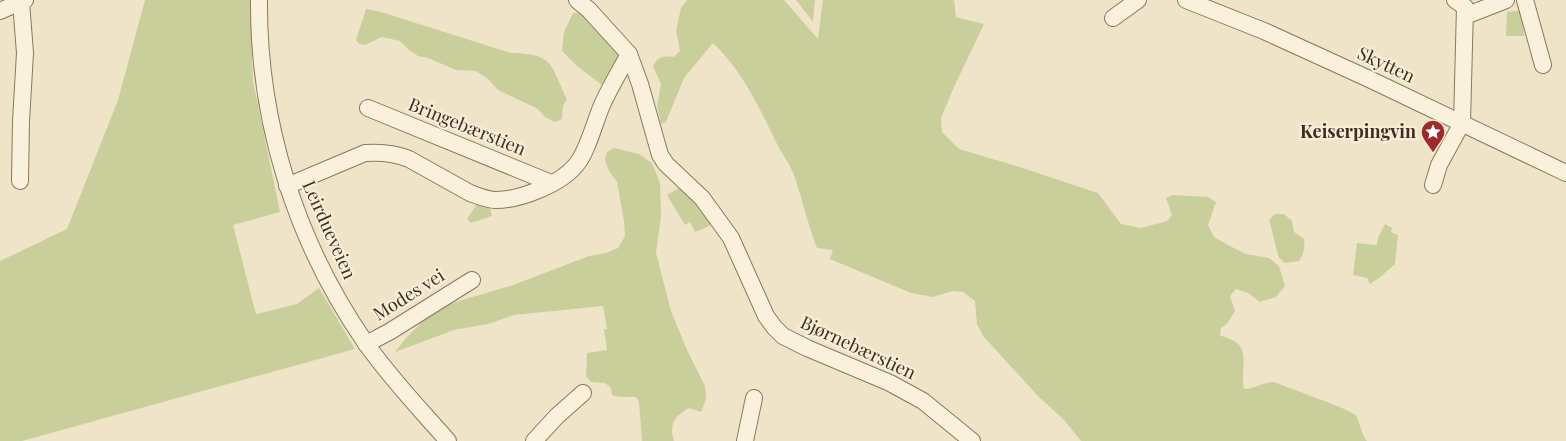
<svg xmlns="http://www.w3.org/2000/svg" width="1566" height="441" viewBox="0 0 1566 441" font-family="'Playfair Display',serif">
  <rect width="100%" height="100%" fill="#f0e4c8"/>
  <g fill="#c9cf9b">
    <path d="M145,0h105l3,81 27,131 -47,13 23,89 41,-10 22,-16 36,61 -333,92h-22v-180l67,-32 51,-129z"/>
    <path d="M687,0h97l34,39 5,-39h131l2,17 28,7 -30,63 -13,31 1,14 17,17 61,18 78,26 23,31 20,4 26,-7 5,-6 -6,-17 6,-3 36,2 8,5 -8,23 6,12 14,8 18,9 23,4 10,8 6,20 -9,11 -16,5 -12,-9 -12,-4 -6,7 5,15 -8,13 -6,4 -1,7c5,3 13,4 18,9 11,11 2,29 6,45 11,0 19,-7 30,-7l66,25 16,8 8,22 3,4h-286l-17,-21 -26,-24 -55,-60 -6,-12 -2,-23 -12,-9 -10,-1 -20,6 -22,-4 -81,-34 3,-9 -16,-2c-9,-23 -14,-46 -22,-70 -4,-12 -12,-23 -18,-34 -17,-35 -35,-74 -64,-101l-29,35 -18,44 -5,2 -4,-18 4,-22 -8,-18c6,-10 10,-10 21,-9l6,-6 -4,-20 5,-23z"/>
    <path d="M796,0h19l-2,22z"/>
    <path d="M366,9l15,3 130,41c43,1 39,11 56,46l-4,7 -1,13 -7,3 -10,-5 -7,-8 -40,-19 -10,-11 -12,-8 -20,-1 -28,-12 -10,-2 -9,-6 -9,-9 -18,-4 -17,8 -6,-1 -3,-4z"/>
    <path d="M1522,10l2,26h-18l1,-24z"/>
    <path d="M584,12l38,45 -19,29 -26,-20 -15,-15 2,-19 9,-19z"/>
    <path d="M614,148l25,6 13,9 8,20 1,34 -5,36 15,58 16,39 18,36 1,13 -5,13 -12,-4c-15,8 -20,17 -15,33h-32l-3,-39 -3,-5h-16l-8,-2 -1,-7 -6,-5 -14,-1 -5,-6 1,-23 20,-3 -3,-21h3l-4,-23 -89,9 -26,9 -34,6 -59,22 11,-14 25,-25 21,-10 61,-18 76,-29 17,-3 12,-5 7,-12 -1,-15 -7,-39 -8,-11 -4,-11 2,-8z"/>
    <path d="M679,188l9,6 26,28 -7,5 -12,5 -5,-10 -5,3 -18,-30z"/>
    <path d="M477,204l12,1 3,11 -21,7 -4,-4z"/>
    <path d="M1275,214h9l8,7 2,11 10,7c1,8 0,15 -5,22l-14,2 -6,-5 -10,-38z"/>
    <path d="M1385,224l7,4 -1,4 7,3 -3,29 -16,14 -9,6 -3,-6 -14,-3 4,-32 20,2 1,-7z"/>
  </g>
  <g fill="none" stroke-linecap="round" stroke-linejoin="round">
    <defs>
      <g id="street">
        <path d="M259,0c-1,122 37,242 106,342 25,36 55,67 83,99"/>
        <path d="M577,0l12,10 40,44 11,30 20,71 6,9 36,34 29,40 35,78 8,11 9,9 24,12 83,35 33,18 49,40"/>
        <path d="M1186,0l78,31 103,47 199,95"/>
        <path d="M1525,0l18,65"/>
        <path d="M0,11l25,-11"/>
        <path d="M1465,16l41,-16"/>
        <path d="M1113,18l25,-18"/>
        <path d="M368,108l183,75"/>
        <path d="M20,181l1,-60 4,-68 -4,-51"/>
        <path d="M1433,185l6,-20 23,-42 3,-116 -10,-7"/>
        <path d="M287,186l78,-33c15,-1 30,0 44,6l61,34c8,3 18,7 26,7 24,0 65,-16 80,-35 11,-12 19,-44 26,-60 8,-18 18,-34 27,-51"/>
        <path d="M366,344l23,-12 83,-52"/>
        <path d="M534,441l23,-25 26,-23"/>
        <path d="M745,441l9,-43"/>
      </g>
    </defs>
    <use href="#street" stroke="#8d765c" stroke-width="18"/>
    <use href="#street" stroke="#faf1dc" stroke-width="16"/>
  </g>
  <defs>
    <symbol id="sight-pin" viewBox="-11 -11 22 30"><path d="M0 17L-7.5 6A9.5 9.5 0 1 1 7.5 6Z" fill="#9e2a2b" stroke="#f7eed8"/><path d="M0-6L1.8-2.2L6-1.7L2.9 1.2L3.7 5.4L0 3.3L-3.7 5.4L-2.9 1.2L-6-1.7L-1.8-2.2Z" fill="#fff"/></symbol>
  </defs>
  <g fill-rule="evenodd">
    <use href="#sight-pin" x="1419" y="118" width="28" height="38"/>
  </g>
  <g text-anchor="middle" stroke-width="4.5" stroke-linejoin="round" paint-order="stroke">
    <g font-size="18" fill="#3d2e20" stroke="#f7eed8">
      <text transform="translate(1386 65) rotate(25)" y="6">Skytten</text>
      <text transform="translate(467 127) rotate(22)" y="6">Bringebærstien</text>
      <text transform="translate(329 230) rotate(66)" y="6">Leirdueveien</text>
      <text transform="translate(409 295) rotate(-32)" y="6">Modes vei</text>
      <text transform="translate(858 348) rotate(25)" y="6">Bjørnebærstien</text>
    </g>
    <g font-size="18" font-weight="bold" fill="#3d2e20" stroke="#f7eed8" text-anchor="end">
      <text x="1416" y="138">Keiserpingvin</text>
    </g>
  </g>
</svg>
